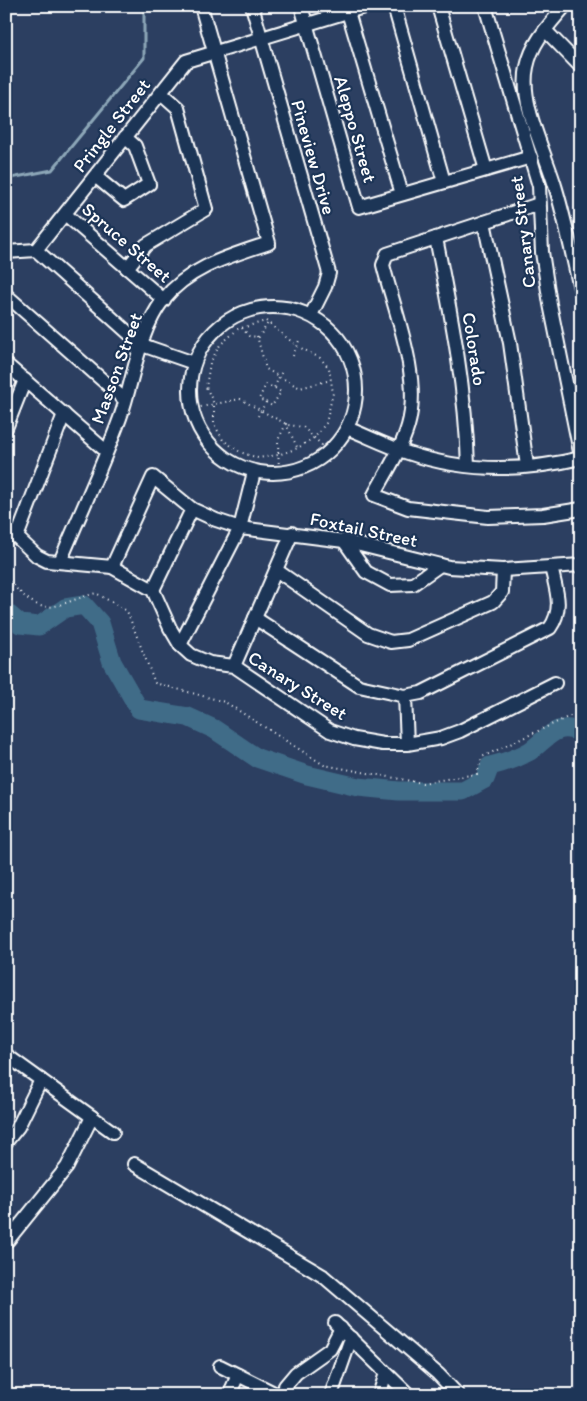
<svg xmlns="http://www.w3.org/2000/svg" width="587" height="1401" viewBox="0 0 587 1401" font-family="Itim,sans-serif">
  <rect width="100%" height="100%" fill="#2c3f61"/>
  <filter id="ink" filterUnits="userSpaceOnUse"><feTurbulence type="fractalNoise" baseFrequency=".02" numOctaves="2"/><feDisplacementMap in="SourceGraphic" scale="10" xChannelSelector="R" yChannelSelector="G"/><feConvolveMatrix kernelMatrix="1 2 1 2 8 2 1 2 1" color-interpolation-filters="sRGB"/></filter>
  <g filter="url(#ink)">
    <g fill="none" stroke-linecap="round" stroke-linejoin="round">
      <g stroke="#8da7b8" stroke-width="3">
        <path d="M6,179l46,-9 92,-112v-52"/>
        <path d="M575,730l6,-5"/>
      </g>
      <path stroke="#416c88" stroke-width="19" d="M6,612l14,12 19,2 26,-18 19,-3 16,18 12,39 27,47 49,8 26,12 43,29 50,17 51,12 41,4h64l22,-12 5,-13c13,-3 28,-8 40,-15 17,-12 27,-31 51,-18"/>
      <defs>
        <g id="minor">
          <path d="M252,6l77,267 -4,14 -14,28"/>
          <path d="M301,6l58,201 172,-50"/>
          <path d="M394,6l50,176"/>
          <path d="M438,6l48,164"/>
          <path d="M485,6l54,180 3,66 8,52 31,153"/>
          <path d="M565,6c-16,19 -33,36 -38,61 -8,37 19,86 29,122 10,34 17,69 25,104"/>
          <path d="M348,12l54,182"/>
          <path d="M545,30l36,37"/>
          <path d="M95,176l29,24 25,-16 -14,-38 -10,-9"/>
          <path d="M539,204l-152,50 -4,11c12,48 39,112 25,161 -7,24 -22,47 -34,69l34,13 80,9 55,-2 38,-6"/>
          <path d="M65,214l99,86"/>
          <path d="M484,222l26,121 17,123"/>
          <path d="M436,238c15,76 30,151 32,228"/>
          <path d="M36,250l106,95 52,18"/>
          <path d="M6,252l30,-2 150,-189 181,-55"/>
          <path d="M127,268l19,-23 60,-36 -28,-101 -17,-15"/>
          <path d="M6,295l119,105"/>
          <circle cx="273" cy="390" r="83"/>
          <path d="M6,364l100,87"/>
          <path d="M6,428l19,-48"/>
          <path d="M347,428c20,8 40,18 61,25 56,19 115,19 173,5"/>
          <path d="M6,527l31,29 10,5 65,6 41,23 17,38 10,17 11,10 19,8 24,3 96,65 24,8 29,5h24l34,-6 19,-7 95,-48"/>
          <path d="M17,537l47,-123"/>
          <path d="M344,541l22,31 24,13 23,-1 27,-19"/>
          <path d="M60,562c20,-48 42,-95 60,-144 14,-39 18,-85 43,-118 26,-33 67,-44 106,-57l-68,-237"/>
          <path d="M112,567l41,-90 39,32 24,11 24,8 104,13 105,26 54,3 78,-5"/>
          <path d="M276,570l92,64 23,8 17,-2 85,-38 9,-10 1,-22"/>
          <path d="M153,590l39,-81"/>
          <path d="M255,618l104,68 46,10 16,-3 129,-65c14,-20 6,-38 1,-61"/>
          <path d="M180,645l60,-117 14,-56"/>
          <path d="M234,666l58,-133"/>
          <path d="M405,696l2,48"/>
          <path d="M6,1057h3l104,75"/>
          <path d="M6,1142l12,-15 23,-47"/>
          <path d="M134,1164l189,112 115,98 20,21"/>
          <path d="M6,1239l2,1 59,-73 25,-50"/>
          <path d="M335,1323l74,72"/>
          <path d="M220,1366l58,29"/>
          <path d="M229,1395l9,-20"/>
          <path d="M286,1395l-1,-9 11,-13 34,-24 11,-21"/>
          <path d="M331,1395l20,-57"/>
          <path d="M379,1395l7,-22"/>
        </g>
      </defs>
      <use href="#minor" stroke="#fff" stroke-width="16"/>
      <g stroke="#fff" stroke-width="2" stroke-dasharray="1 4" stroke-linecap="butt">
        <path d="M266,321l31,25 23,12 9,10 4,25 -7,30 -11,14 -17,11 -20,7 -20,3 -18,-6 -17,-12 -9,-16v-20l-8,-17 4,-24 10,-18 18,-16z"/>
        <path d="M242,328l7,8 10,1 9,-14"/>
        <path d="M257,336l9,33 34,19 31,-8"/>
        <path d="M293,356l7,-18"/>
        <path d="M266,402l6,4 9,-14 -6,-4"/>
        <path d="M191,409l49,-10 48,26 15,2 26,25"/>
        <path d="M258,416l8,-14 -7,-3 7,-15 8,4 8,-17"/>
        <path d="M279,473l-1,-33 8,-16 11,23"/>
        <path d="M6,578c40,43 40,29 90,15l31,18 28,72 70,19 99,63 98,18 55,-9 5,-17 99,-46"/>
      </g>
      <use href="#minor" stroke="#1d3557" stroke-width="12"/>
    </g>
  </g>
  <g text-anchor="middle" stroke-width="4.5" stroke-linejoin="round" paint-order="stroke">
    <g font-size="19" fill="#fff" stroke="#1d3557">
      <text transform="translate(111 125) rotate(-52)" y="7">Pringle Street</text>
      <text transform="translate(356 129) rotate(74)" y="7">Aleppo Street</text>
      <text transform="translate(314 157) rotate(74)" y="7">Pineview Drive</text>
      <text transform="translate(522 232) rotate(-97)" y="7">Canary Street</text>
      <text transform="translate(127 242) rotate(41)" y="7">Spruce Street</text>
      <text transform="translate(475 349) rotate(81)" y="7">Colorado</text>
      <text transform="translate(116 368) rotate(-70)" y="7">Masson Street</text>
      <text transform="translate(364 529) rotate(12)" y="7">Foxtail Street</text>
      <text transform="translate(298 685) rotate(32)" y="7">Canary Street</text>
    </g>
  </g>
  <rect width="587" height="1401" fill="none" stroke="#1d3557" stroke-width="25"/>
  <rect x="12" y="12" width="562" height="1376" fill="none" stroke="#fff" stroke-width="2" filter="url(#ink)"/>
</svg>
